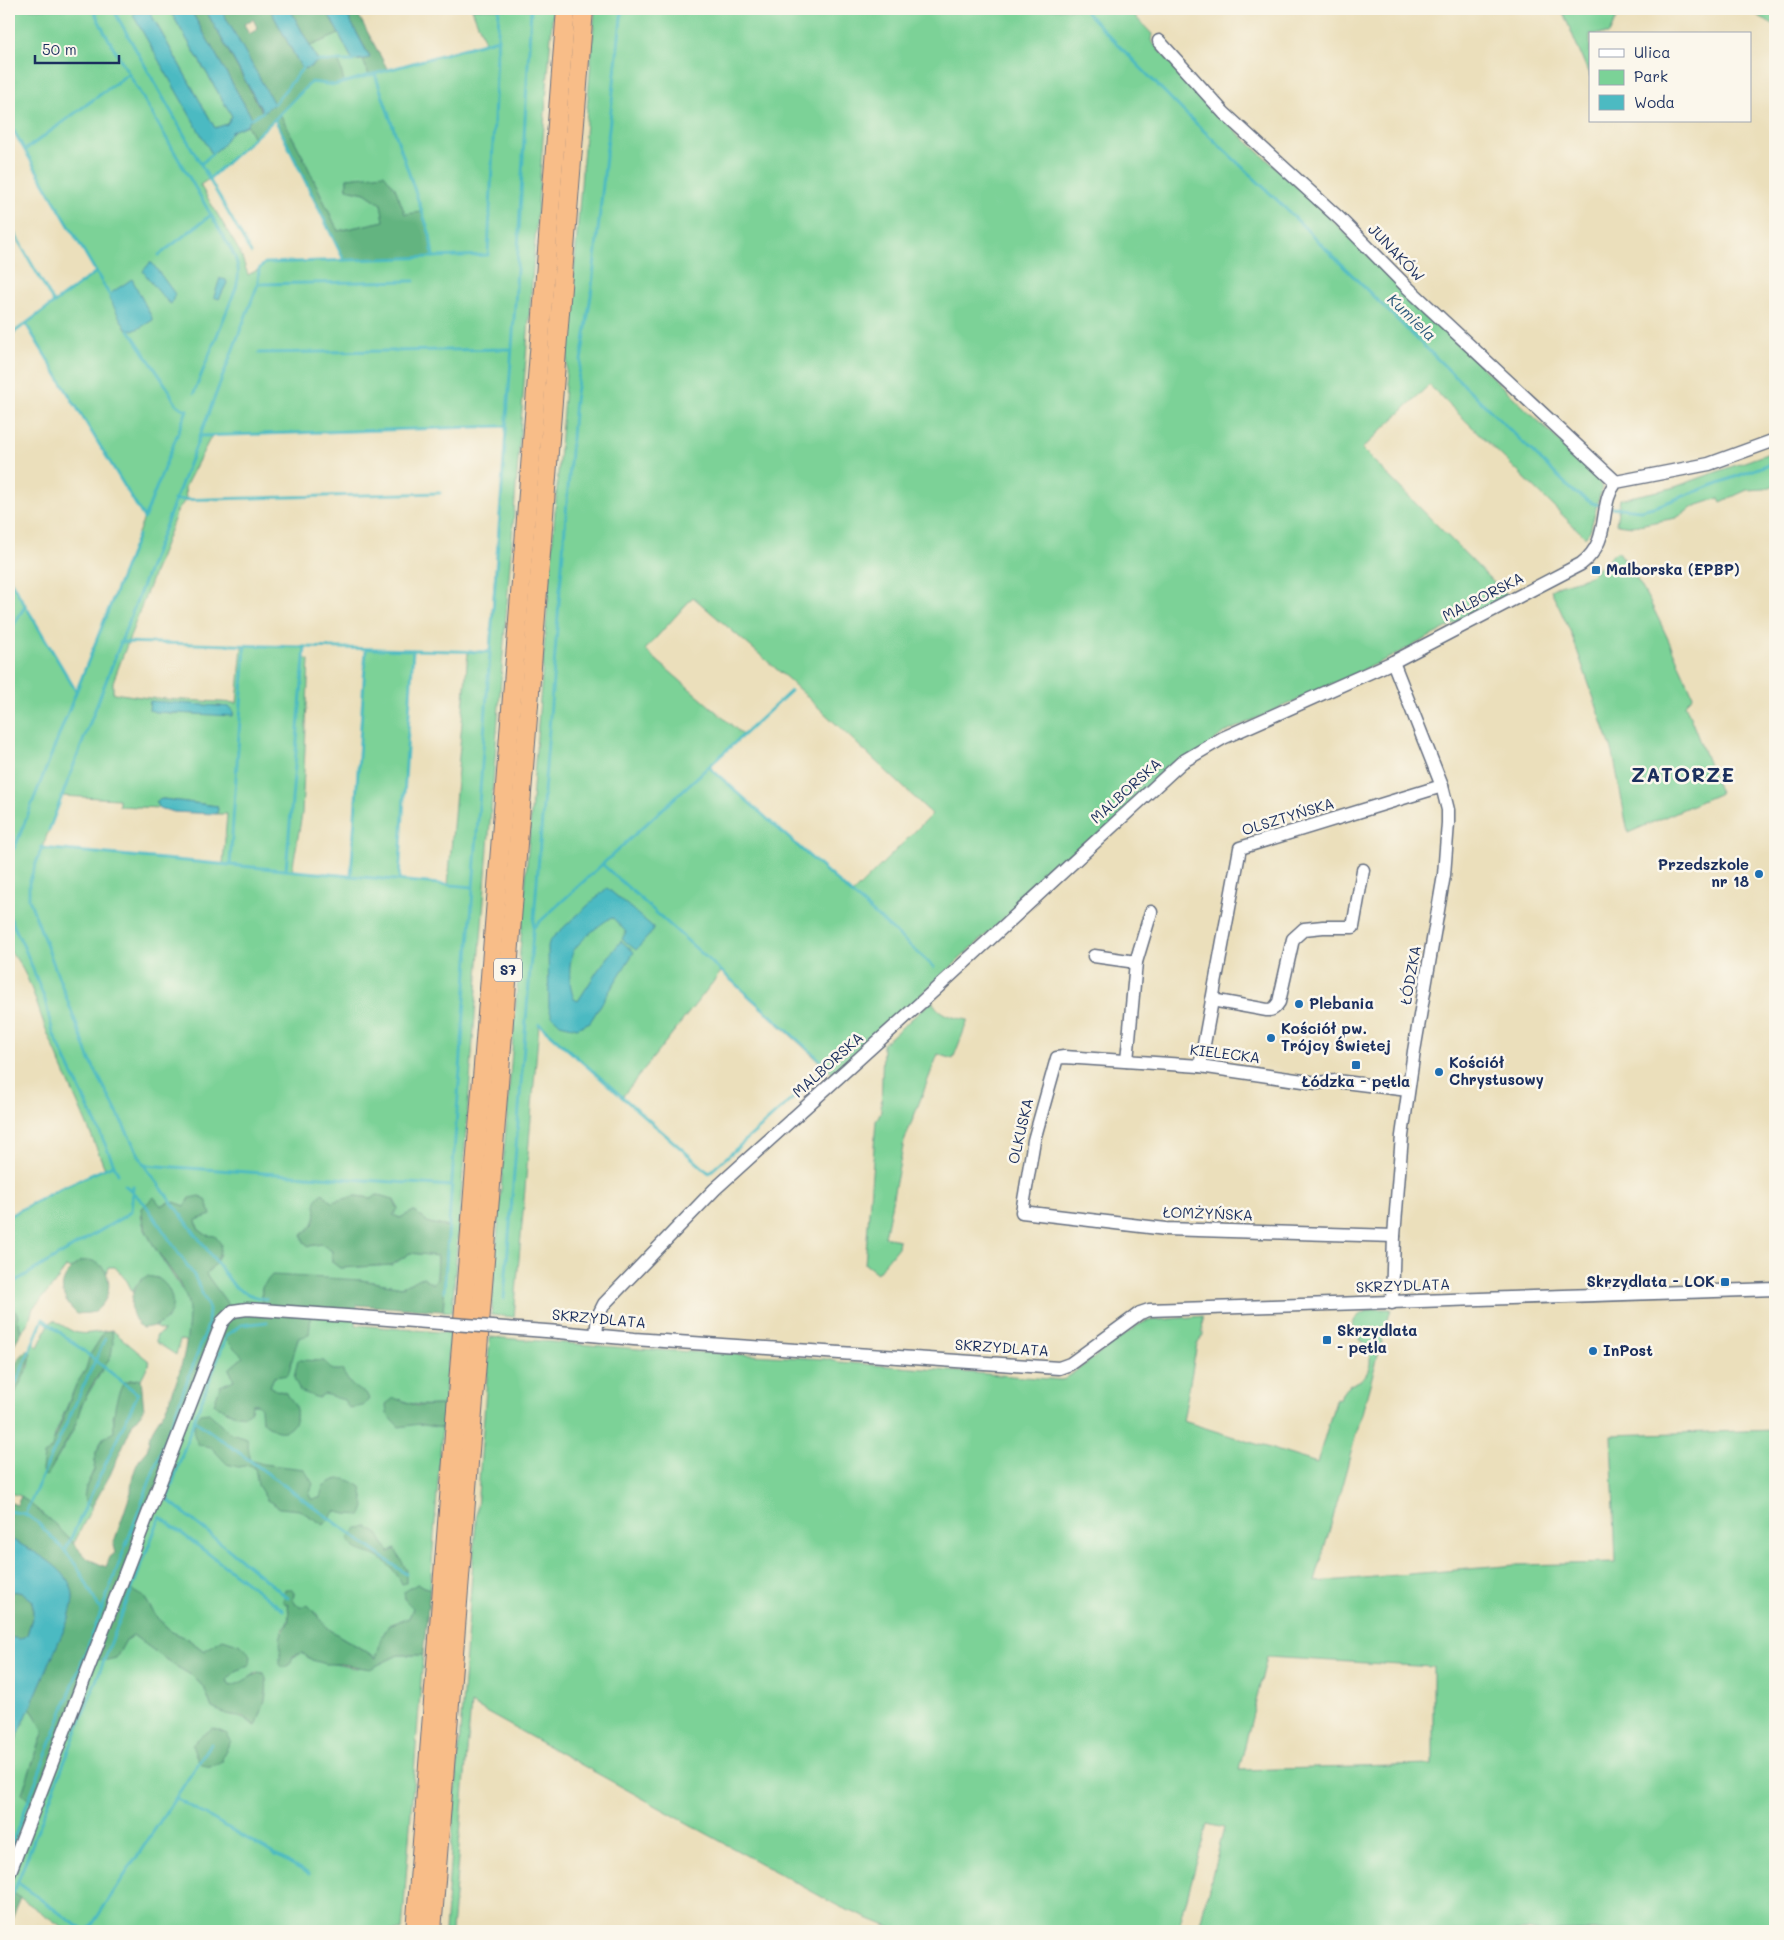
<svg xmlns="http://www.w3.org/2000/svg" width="1784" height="1940" viewBox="0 0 1784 1940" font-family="Mali,sans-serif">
  <rect width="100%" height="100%" fill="#fbf7ec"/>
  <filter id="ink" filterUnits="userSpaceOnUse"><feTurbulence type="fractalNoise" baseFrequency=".02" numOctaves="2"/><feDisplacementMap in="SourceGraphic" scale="10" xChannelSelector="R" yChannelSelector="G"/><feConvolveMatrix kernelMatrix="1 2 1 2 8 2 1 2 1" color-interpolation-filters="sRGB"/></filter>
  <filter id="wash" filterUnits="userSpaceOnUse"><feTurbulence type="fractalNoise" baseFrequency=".0096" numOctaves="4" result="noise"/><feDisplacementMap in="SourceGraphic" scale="20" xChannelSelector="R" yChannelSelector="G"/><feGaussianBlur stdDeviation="1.12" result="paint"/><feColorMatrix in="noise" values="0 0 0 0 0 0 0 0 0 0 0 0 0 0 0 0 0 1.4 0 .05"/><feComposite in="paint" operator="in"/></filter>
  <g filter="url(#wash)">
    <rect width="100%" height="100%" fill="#ebdfbb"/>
    <g fill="#7bd297" stroke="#4b807a" fill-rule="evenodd">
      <path d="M9,9h131l72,145 9,-8 11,-15 15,-6 7,13 -45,41 -9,6 40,67 8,23 11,-6 6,-6 168,-6 -28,-43 -10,-26 -37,-11 -11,1v11l18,4 16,11 4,17 -47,10 -35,-74 -23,-43 31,-32 24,3 4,-24h-21l-8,-15 29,-12 14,27 10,-1 6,15 116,-33 -13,-33h81l-101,1303 -9,-1 6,-84 -20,-4 -15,-12 -14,7 -7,-3 5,-7 -4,-8 -16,-5 -7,3 -16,-2 -40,23 -3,8 -10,8 2,7 5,4 12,-2 11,7v11l8,6 52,-3 18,-12 28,3 -1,23 -4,5 -10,-7 -21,10 -41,-7 -99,7 -1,23 -28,1 -28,-37 11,-12 4,-8 -14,-19 -8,-6 -2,-9 15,-5 -40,-14 -30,15 3,12 12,22 31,47 3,15 -3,29 -7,-1 -4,15 -20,-13v-6l8,-5 -10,-4 14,-9 -10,-40c-14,-2 -18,1 -26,13l-5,-10 -12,-14h-7l-1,6 -4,-5 -22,-7 -11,8 -4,-2 -13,19 -20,22 -4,13 -8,12 -4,-20 -5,-5h-3v-92l52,-28 44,-19c-17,-44 -37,-87 -55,-130 -13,-29 -19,-66 -41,-89v-372l67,113 68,-173 -118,-194 70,-52 -87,-149zM506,426l-17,226h-21l-20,233 -49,-5 14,-230 -47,-1 -15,227 -59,-5 10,-57 7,-154 -5,-2 1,-11 -63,-1 -5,57 -89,-5 -35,-5v-11l65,-173 8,-9 -1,-13 27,-52zM192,705l28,1 13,4v5l-64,-2 -19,-3zM62,796l57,3v7l40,2 -3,-5 2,-3 5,-1 54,7 1,4 -2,4h11l-4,50 -181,-16z"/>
      <path d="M148,9h21l63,107 -5,8 -12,4z"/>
      <path d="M595,9h533l24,25 -1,7 71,77 103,95 119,118 153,146 5,10 -12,44 -5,6 -156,-152 -67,64 145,147 -116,61 -169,77 -209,176 -179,165 -113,-103 -99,125 -83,-72 -25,292 -23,-2zM693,597l95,82 144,135 -80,80 -143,-127 34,-32 -98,-85z"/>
      <path d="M1556,9h65l-12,25h-19v43l-27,-65z"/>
      <path d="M1746,9h29v16z"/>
      <path d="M1775,451v34l-10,4 -18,1 -26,12 -2,-4 -24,8 -19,12 -43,8 -17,-2 4,-25 52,-11z"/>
      <path d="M1616,552h3c32,43 52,94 74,144l-8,8 35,89 -92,40 -15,-80 -42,-120 -20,-43 9,-5 30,-9z"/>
      <path d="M932,1001c8,15 20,16 36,19l-15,39 -15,-5 -34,88 -19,95 14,3 -1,7 -21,26 -12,-9 11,-143 5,-10 2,-67z"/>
      <path d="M1375,1309h16l-76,273 201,-17 100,-2 -5,-128 164,-5v501h-577l26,-103 -17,-4 -29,107h-279l-59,-24 -369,-203 -19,227h-7l45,-594 149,12 187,10 13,3 222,18 4,-1 73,-54 9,-4 55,-5 1,19 -6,9 -14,77 134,42 19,-64 4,1c6,-23 22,-11 29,-32 2,-6 1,-13 -1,-19 -2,-5 -7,-7 -10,-12 -13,-15 2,-26 17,-28zM1267,1657l166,10v98l-194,5z"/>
      <path d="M311,1313l45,3v9l95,8 -7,72c-16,0 -30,2 -44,-6l-1,27 20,-2 23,4 -12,161 -13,-5 -12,16 8,8 -4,10 -20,7 -7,12 -5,21 -44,-26 -13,-11 -3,-7 -20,-9 -4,-4 1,-8 -10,1 -1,8 5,3c1,10 2,18 -6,25v25l-3,9 23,-11 10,7 44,8 21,-3 21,-10h25l-21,276h-334l-59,-41v-134l21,-49 14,24 -22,62 70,-137 24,2 10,-18 7,-5 39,29 19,11 13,12 8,21c17,7 28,7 44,18 6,-16 15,-36 8,-53l-7,-1 -17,13 -10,1 -3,-7 9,-8 14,-7 -35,-20 -11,7 -16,-12 -16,-7 -15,-14 -13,-21 -24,-14 97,-252 26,26 -14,12 5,11 -20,24 19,10 19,-10h5l29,26c17,-13 8,-21 0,-37l-10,-3 -6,-4 4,-9 6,-2z"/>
      <path d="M54,1320c24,16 24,15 51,11l-15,24 -4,14 -10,16 -21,50 -8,41c9,-17 21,-33 28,-51 3,-7 4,-15 8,-22 12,-24 32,-44 29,-73l38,32 -9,17 -12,1 -16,36 2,16 -12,6 -7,14 -2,18 -8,17 1,16 5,4 -18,36 -53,-47 -12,-3v-85l6,-17 14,-24 2,-12 -1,-4 3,-7 5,3 11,-23z"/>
    </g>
    <g fill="#64b480" stroke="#40726f" fill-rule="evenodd">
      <path d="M190,9h15l57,103 11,-8 -52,-95h49l32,60 8,-2 8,-6h21l5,21 -9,3 -24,-3 -31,32 23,43 35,74 46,-10 -3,-17 -16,-11 -18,-4v-11l37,-4 11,14 10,26 17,-2 8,23 3,22 -89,3 -69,-141 -21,19 -7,-13 5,-7zM253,19l5,10 -9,5 -5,-10z"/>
      <path d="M290,9h36l13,25 -29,12z"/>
      <path d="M344,9h11l33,61 -19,5 -6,-15 7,-3z"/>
      <path d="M323,1193l8,9 25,-6 15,2 7,-3 15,4 5,10 -5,6 7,3 14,-7 15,12 20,4 -6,84 -86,-6 -1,11 -45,-2 -2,21 -11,3 -10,37 -14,2 -4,9 6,4 10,3c3,4 7,8 9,13 5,13 -5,30 -20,24 -4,-2 -9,-6 -13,-9l-1,-13 -4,-4h-5l-1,7 -7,5 -11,-2 -19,-10 6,-18 14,-6 -5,-11 14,-12 -26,-26 -96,252 23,14 13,21 15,14 16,7 16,12 19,-12 18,6 10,10 -1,9 -14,7 -9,9 3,6c14,-2 22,-14 34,-13 7,16 -2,37 -8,53l-13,-9 -17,-3 -14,-6 -8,-21 -13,-12 -19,-11 -39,-29 -7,5 -10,18 -13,3 -11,-5 -57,151 -13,-14 22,-62 -14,-24 39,-89 4,-22 -42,-45 -22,-13v-36l8,3 4,-9 36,30 31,33 18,8 4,-10 5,-4 -2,-8 18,-53c0,-10 3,-24 9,-33 2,-3 6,-5 7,-9 2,-4 1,-10 3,-15 4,-10 12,-19 17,-29 13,-30 21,-60 22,-92 2,-35 -49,-66 -47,-106l12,-11 7,9 10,-5 14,5 5,-8 9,-2 7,3 5,16 -15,5 2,9 8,6 9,1 6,8c-1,13 -6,21 -15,30l27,37 28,-1 1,-23 10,-12 89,5 41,7 21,-10 10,7 4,-5 1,-23 -28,-3 -18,12 -52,3 -8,-6v-11l-11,-7 -12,2 -5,-4 -2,-7c5,-5 12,-9 13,-16 3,-12 -5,-16 8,-26z"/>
      <path d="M81,1261c4,0 9,-1 12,0 23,8 19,42 0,51 -5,2 -11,1 -16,2 -21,-20 -19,-37 4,-53z"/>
      <path d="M147,1276c3,1 9,1 12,3 12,7 18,26 9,38 -6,8 -17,10 -26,11 -16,-14 -14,-41 5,-52z"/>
      <path d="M9,1308h3l5,5 4,20 -12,20z"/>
      <path d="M112,1330l1,13 -2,13 -19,29 -11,21 -6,20 -28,50 -4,-1 -1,-5 2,-15 7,-6 25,-64 10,-16 4,-14 15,-24z"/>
      <path d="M27,1350l4,5c-4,19 -16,35 -22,53 0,-26 -2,-39 18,-58z"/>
      <path d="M298,1360l26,1 9,9h9c7,13 11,19 24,23l3,6 -6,7 -14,2 -5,-8 -20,-6 -6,4 -18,-7 -6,-13z"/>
      <path d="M141,1379l3,31 -11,13 -23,52 -18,32 -5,-3 -3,-7 2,-10 8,-17 2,-17 7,-15 11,-6c-1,-18 1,-34 10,-50z"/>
      <path d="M394,1398l23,8 27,-1 -2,23 -23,-4 -20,3 -12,-13 -1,-10z"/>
      <path d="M209,1413l21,20 17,5 3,22 13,4 41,5 9,15 -4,10 2,5 9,-1 3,-12c16,-10 23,-9 38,1l4,20 -3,8 -17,-1 -10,-3 -11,14 -25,-15 -19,-2 -13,-8 -9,-15 -3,-17 -5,-3 -12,2 -11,-3 -16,-17 -12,-2c-8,-13 -7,-19 2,-31z"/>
      <path d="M367,1527l11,7 11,18 6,-3 11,20v14l-4,1c-4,-10 -14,-21 -24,-27 -11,-6 -24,-4 -30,-18l9,-11z"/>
      <path d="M417,1584l13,5 -7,66h-25l-28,14 -28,-5h-16l-14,-4 -10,-7 -9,3 -3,9 -8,3 -3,-4c3,-10 0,-19 2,-29 1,-5 4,-5 6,-10 3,-5 2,-14 1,-20l-5,-3 2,-13h6l3,4 -1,8c5,6 8,6 15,4 9,9 14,19 24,26 14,10 30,17 44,27l6,-21 7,-12 20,-7 4,-10 -8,-8 -1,-8z"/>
      <path d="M13,1591l10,2 10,8v14l-6,20 -7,4 -11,-2v-40z"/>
      <path d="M213,1728l14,6 4,7 -8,14 -1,7c-19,10 -24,1 -30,-17l8,-8z"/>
      <path d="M9,1890l12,8 -12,28z"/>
    </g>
    <g fill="#4cbac2" stroke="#347490">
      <path d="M139,9h9l67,119 12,-4 5,-8 -63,-107h21l62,109 -5,7 -15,6 -11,16 -9,7 -79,-139z"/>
      <path d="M205,9h16l53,95 -11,8z"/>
      <path d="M270,9h20l28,52 -8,6 -8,2z"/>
      <path d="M326,9h18l26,49 -17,3z"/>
      <path d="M150,263h2l23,31 -4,10c-5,-2 -24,-27 -28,-33z"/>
      <path d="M220,278l6,2 1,3 -8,16 -5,-2z"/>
      <path d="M132,279l21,41c-9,5 -18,13 -27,9l-17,-31 2,-5z"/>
      <path d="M150,701l80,6 3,3v6l-77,-4 -7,-2z"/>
      <path d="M163,799l54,7 1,4 -2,4 -42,-2 -15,-4 -3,-5 2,-3z"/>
      <path d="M607,888l46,39v4l-17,19 -14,-11 4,-7 -13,-14 -4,1c-8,4 -33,25 -36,33 -5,13 -4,35 1,47l4,2 20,-31 23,-29 13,11 -44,70 -13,6 -17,-4 -8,-8 -3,-8 -1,-62 2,-6z"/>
      <path d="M9,1538c21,12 65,31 64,60 0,7 -3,14 -4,20l-60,138v-81c6,-12 0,-24 0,-38l11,2 7,-4 6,-20v-14l-10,-8 -10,-2 -4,6z"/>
    </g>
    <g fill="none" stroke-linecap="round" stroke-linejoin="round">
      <g stroke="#4cbac2" stroke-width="3">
        <path d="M93,9l11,22 128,220c7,14 8,22 4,37l-42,105"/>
        <path d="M113,9l138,244"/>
        <path d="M1083,9l103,105 90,85 103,103 163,159 32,31 18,11 11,3"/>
        <path d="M318,61h35"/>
        <path d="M375,74l55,161 3,22"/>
        <path d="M274,104l28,-35"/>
        <path d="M252,118l11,-6"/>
        <path d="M275,119l69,141"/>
        <path d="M9,123l101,173"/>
        <path d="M25,150l103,-76"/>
        <path d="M201,164l11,-10"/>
        <path d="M209,179l66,-60 36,-37 24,3 163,-46"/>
        <path d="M9,224l45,79"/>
        <path d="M159,255l52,-40"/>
        <path d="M258,284l156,-3"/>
        <path d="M26,324l118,194"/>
        <path d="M129,330l40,60c4,10 7,17 18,20l-43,109"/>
        <path d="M9,336l87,-64"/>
        <path d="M259,353l252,-4"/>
        <path d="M199,436l307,-10"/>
        <path d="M174,500l266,-7"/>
        <path d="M1609,507l32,3 16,-4 118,-44"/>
        <path d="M9,578l67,113"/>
        <path d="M9,633l16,-27"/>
        <path d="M120,642l369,10"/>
        <path d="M709,767l225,200"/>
        <path d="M49,830l209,-546 1,-15 6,-6 223,-8 11,-246"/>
        <path d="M42,847l-13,36v16l61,161 54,105 90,121c10,8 20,11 32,13"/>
        <path d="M42,848l431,39"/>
        <path d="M9,854l6,-7 123,-312"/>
        <path d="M230,865l15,-219"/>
        <path d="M286,870l19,-223"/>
        <path d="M351,876l15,-227"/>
        <path d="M399,880l14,-230"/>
        <path d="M9,916l16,33 20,51 8,33 45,95 20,46"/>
        <path d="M534,927l257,-236"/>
        <path d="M539,1024l170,149 119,-106 -226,-203"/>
        <path d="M144,1165l308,21"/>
        <path d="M9,1216l52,-28 52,-23"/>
        <path d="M9,1285l116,-69 6,-5 2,-25"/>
        <path d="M444,1292l71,-987 16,-296"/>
        <path d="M504,1299l71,-899 16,-105 31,-286"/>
        <path d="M267,1322l-26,3 -14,10 -33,85 -27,79 121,99"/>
        <path d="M9,1399l34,-80 95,75 -73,157"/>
        <path d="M194,1420l212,154"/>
        <path d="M9,1511l16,3 12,8 28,29 13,17 23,43"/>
        <path d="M25,1514l80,-175"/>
        <path d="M176,1798l133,76"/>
        <path d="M9,1851l92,-239 107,-287 1,-16 -14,-32 -50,-73 -20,-19"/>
        <path d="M17,1882l67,49"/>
        <path d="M9,1904l151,-387 123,93"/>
        <path d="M88,1931l123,-187"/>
      </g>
    </g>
  </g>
  <g filter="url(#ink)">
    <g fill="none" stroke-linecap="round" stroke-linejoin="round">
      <defs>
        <g id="minor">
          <path d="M1159,41l65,72 116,106 68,69 208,194"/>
          <path d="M1094,956l42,6"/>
          <path d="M1212,1000l55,10c6,0 8,-2 12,-8l14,-63 11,-10 19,-2h30l10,-57"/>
          <path d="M1127,1061l9,-99 15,-50"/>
          <path d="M1200,1066l40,-218 202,-62"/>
          <path d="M1394,1236l-228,-7 -144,-17 12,-72 23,-82 7,-1 136,9 117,17 19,-2 72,9"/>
          <path d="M1392,1303l2,-67 8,-100 12,-85 30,-176 4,-52v-13l-6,-24 -49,-124"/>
          <path d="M559,1332l75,7 425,29 11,-4 70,-51 9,-3 626,-21"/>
          <path d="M596,1335l2,-19 6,-12 111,-115 211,-191 256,-236 41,-24 170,-76 188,-98c32,-24 16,-58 35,-82l93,-18 66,-24"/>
          <path d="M9,1874l213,-552 11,-11 14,-2 114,8"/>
        </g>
        <g id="highway">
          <path d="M415,1931l151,-1922"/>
          <path d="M432,1931l152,-1922"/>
        </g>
      </defs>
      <use href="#minor" stroke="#646d7f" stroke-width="15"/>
      <use href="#highway" stroke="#646d7f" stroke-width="20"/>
      <use href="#minor" stroke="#fff" stroke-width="12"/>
      <use href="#highway" stroke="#f8bd88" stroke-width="18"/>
      <defs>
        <path id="minor-bridge" d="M361,1317l198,15"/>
      </defs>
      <use href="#minor-bridge" stroke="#646d7f" stroke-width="15" stroke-linecap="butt"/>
      <use href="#minor-bridge" stroke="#fff" stroke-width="12"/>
    </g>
  </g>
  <g fill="#1f6fb2" stroke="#fbf7ec" stroke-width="2">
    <rect x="1591" y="565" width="10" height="10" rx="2.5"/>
    <circle cx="1759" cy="874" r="5"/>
    <circle cx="1299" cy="1004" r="5"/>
    <circle cx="1271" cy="1038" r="5"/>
    <rect x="1351" y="1060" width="10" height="10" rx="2.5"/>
    <circle cx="1439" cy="1072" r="5"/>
    <rect x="1720" y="1277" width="10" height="10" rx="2.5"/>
    <rect x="1322" y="1335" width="10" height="10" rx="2.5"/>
    <circle cx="1593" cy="1351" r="5"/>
  </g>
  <g text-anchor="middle" stroke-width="5" stroke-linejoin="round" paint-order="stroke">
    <rect fill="#fbf7ec" stroke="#5e6b89" stroke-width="1" x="494" y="958.5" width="28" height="23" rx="4"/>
    <g font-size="14" font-weight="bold" fill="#1b2f5e">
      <text x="508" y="975">S7</text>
    </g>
    <g font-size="15" fill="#1b2f5e" stroke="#fbf7ec">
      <text transform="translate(1396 253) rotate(46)" y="5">JUNAKÓW</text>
      <text transform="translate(1483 597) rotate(-27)" y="5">MALBORSKA</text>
      <text transform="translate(1126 791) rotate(-42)" y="5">MALBORSKA</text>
      <text transform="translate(1288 817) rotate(-17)" y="5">OLSZTYŃSKA</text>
      <text transform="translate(1411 975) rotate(-80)" y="5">ŁÓDZKA</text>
      <text transform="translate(1225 1054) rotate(7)" y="5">KIELECKA</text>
      <text transform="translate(828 1065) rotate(-42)" y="5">MALBORSKA</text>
      <text transform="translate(1021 1131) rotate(-77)" y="5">OLKUSKA</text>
      <text transform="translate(1208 1214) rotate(2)" y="5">ŁOMŻYŃSKA</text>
      <text transform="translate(1403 1286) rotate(-2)" y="5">SKRZYDLATA</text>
      <text transform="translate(599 1319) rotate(5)" y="5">SKRZYDLATA</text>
      <text transform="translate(1002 1348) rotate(4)" y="5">SKRZYDLATA</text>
    </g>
    <g font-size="15" font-weight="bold" fill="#1b2f5e" stroke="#fbf7ec" text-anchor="start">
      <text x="1606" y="575">Malborska (EPBP)</text>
      <text x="1749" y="870" text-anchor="end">Przedszkole<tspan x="1749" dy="17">nr 18</tspan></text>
      <text x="1309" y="1009">Plebania</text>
      <text x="1281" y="1034">Kościół pw.<tspan x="1281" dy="17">Trójcy Świętej</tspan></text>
      <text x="1449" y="1068">Kościół<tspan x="1449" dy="17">Chrystusowy</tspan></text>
      <text x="1356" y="1087" text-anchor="middle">Łódzka - pętla</text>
      <text x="1715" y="1287" text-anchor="end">Skrzydlata - LOK</text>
      <text x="1337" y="1336">Skrzydlata<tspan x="1337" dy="17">- pętla</tspan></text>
      <text x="1603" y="1356">InPost</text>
    </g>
    <g font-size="16" font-style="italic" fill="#2a597c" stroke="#fbf7ec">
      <text transform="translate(1412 317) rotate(44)" y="6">Kumiela</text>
    </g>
    <g font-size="20" font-weight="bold" letter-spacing="1" fill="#1b2f5e" stroke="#fbf7ec">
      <text x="1683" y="782">ZATORZE</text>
    </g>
  </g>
  <rect width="1784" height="1940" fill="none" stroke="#fbf7ec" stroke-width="30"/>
  <rect x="1589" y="32" width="162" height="90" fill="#fbf7ec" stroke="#a1a7b3"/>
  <rect x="1599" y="49" width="25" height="8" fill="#ffffff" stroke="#a1a7b3"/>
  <text x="1634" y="58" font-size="15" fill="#1b2f5e">Ulica</text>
  <rect x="1599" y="70" width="25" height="15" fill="#7bd297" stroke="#a1a7b3"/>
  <text x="1634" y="82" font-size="15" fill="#1b2f5e">Park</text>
  <rect x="1599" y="95" width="25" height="15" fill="#4cbac2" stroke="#a1a7b3"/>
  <text x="1634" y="108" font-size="15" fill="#1b2f5e">Woda</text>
  <path d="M35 55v8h84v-8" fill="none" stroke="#1b2f5e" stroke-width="2.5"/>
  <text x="42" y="55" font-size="15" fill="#1b2f5e" stroke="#fbf7ec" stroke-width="4" paint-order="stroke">50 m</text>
</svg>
